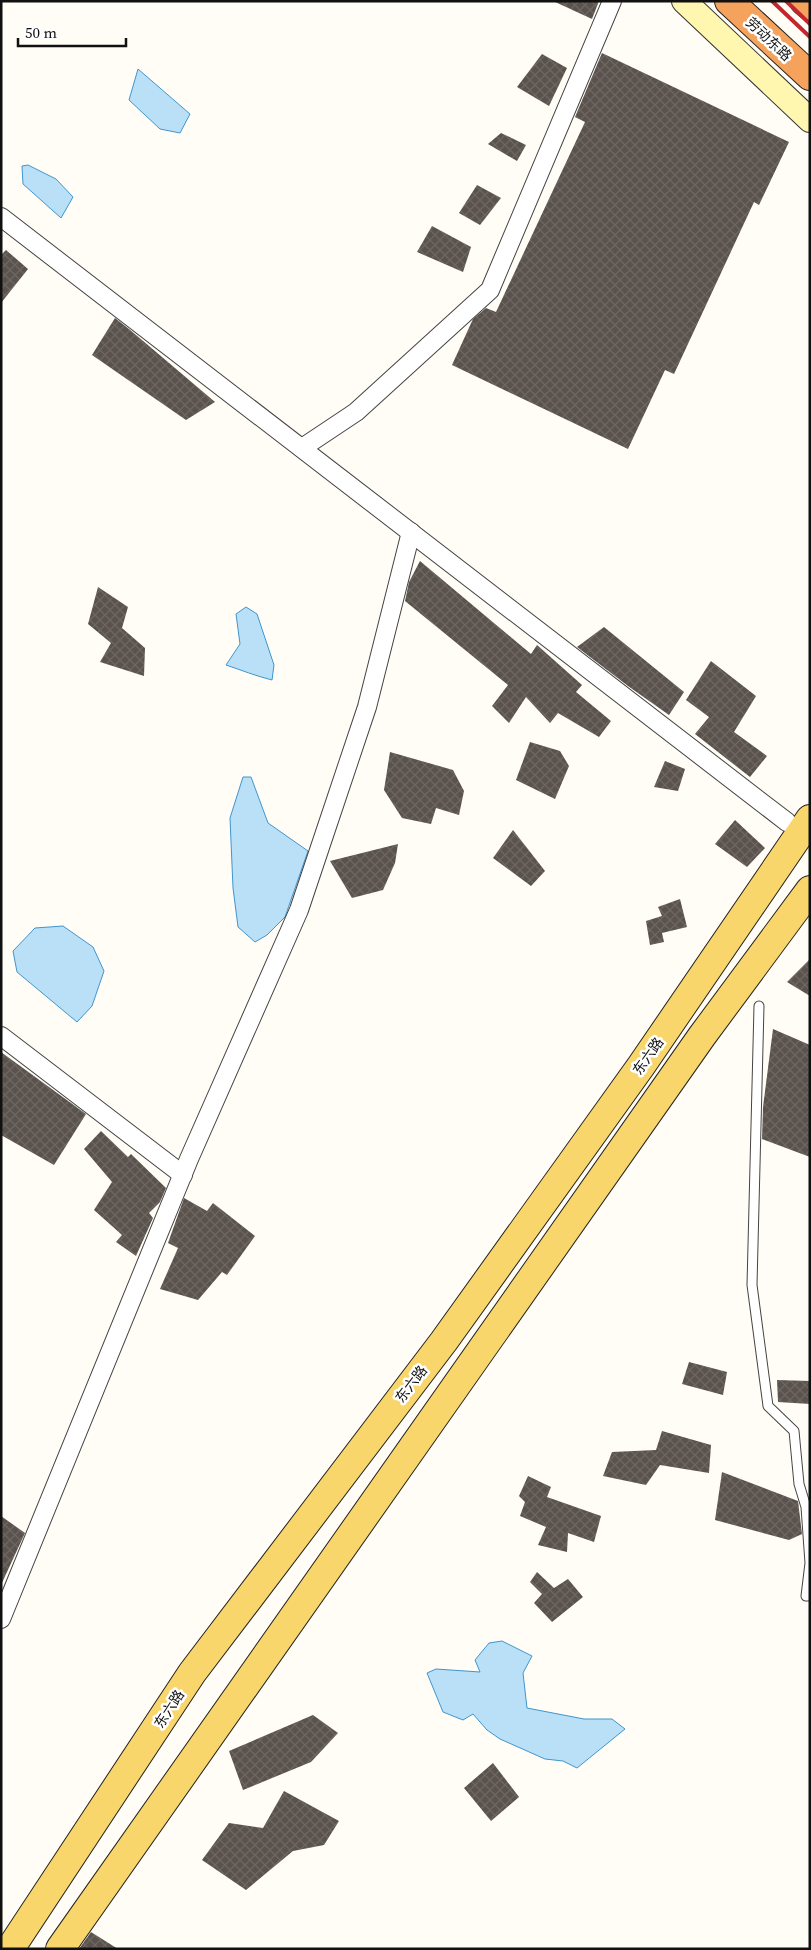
<svg xmlns="http://www.w3.org/2000/svg" width="811" height="1950" viewBox="0 0 811 1950" font-family="'Source Serif 4','Noto Sans SC',serif">
  <defs>
    <pattern id="building-cross-hatch" width="8" height="8" patternUnits="userSpaceOnUse" patternTransform="scale(1.25)"><rect width="8" height="8" fill="#5a524d"/><path d="M0 0l8 8M0 8l8-8" fill="none" stroke="#6d6662"/></pattern>
  </defs>
  <rect width="100%" height="100%" fill="#fffdf5"/>
  <g fill="#b9e0f7" stroke="#3f96cf">
    <path d="M138,69l52,45 -10,19 -20,-4 -31,-29z"/>
    <path d="M28,165l28,14 17,18 -12,21 -38,-34 -1,-18z"/>
    <path d="M246,607l11,7 17,51 -2,15c-16,-4 -31,-10 -46,-15l14,-21 -4,-30z"/>
    <path d="M243,777h8l17,46 40,28 -23,66 -18,18 -12,7 -17,-15 -5,-39 -3,-70z"/>
    <path d="M63,926l30,21 11,24 -12,35 -15,16 -60,-50 -4,-21 22,-23z"/>
    <path d="M502,1641l30,15 -9,17 4,35 57,11h28l13,10 -48,39 -14,-7 -18,-2 -45,-20 -13,-9 -14,-16 -10,6 -20,-8 -16,-39 9,-4 44,3 -5,-12 14,-17z"/>
  </g>
  <g fill="url(#building-cross-hatch)">
    <path d="M553,1h46l-7,18z"/>
    <path d="M602,53l187,89 -30,63 -5,-3 -80,172 -9,-4 -37,79 -176,-84 21,-46 13,-11 10,4 89,-190 -10,-5z"/>
    <path d="M542,54l25,14 -18,38 -32,-19z"/>
    <path d="M501,133l25,12 -9,16 -29,-17z"/>
    <path d="M477,185l24,13 -21,27 -21,-12z"/>
    <path d="M432,226l39,21 -8,25 -46,-20z"/>
    <path d="M6,250l22,19 -27,34v-48z"/>
    <path d="M115,318l14,11 86,73 -29,18 -94,-65z"/>
    <path d="M420,561l111,93 6,-9 45,40 -6,7 35,29 -12,16 -41,-24 -8,10 -24,-26 -17,26 -17,-17 16,-21 -103,-84 4,-19z"/>
    <path d="M98,587l30,20 -6,21 23,20 -1,28 -44,-14 11,-19 -23,-19z"/>
    <path d="M604,627l80,65 -15,23 -41,-29 -51,-39z"/>
    <path d="M711,661l45,35 -22,36 33,24 -17,21 -55,-43 14,-17 -23,-17z"/>
    <path d="M530,742l30,9 9,15 -14,33 -39,-19z"/>
    <path d="M390,752l63,18 11,21 -5,24 -23,-7 -5,16 -29,-6 -18,-28z"/>
    <path d="M665,761l20,8 -7,22 -24,-4z"/>
    <path d="M735,820l30,28 -18,19 -32,-23z"/>
    <path d="M513,830l32,41 -14,15 -38,-28z"/>
    <path d="M398,844l-3,19 -12,27 -31,8 -22,-37z"/>
    <path d="M680,899l7,28 -25,6 2,9 -14,3 -4,-24 16,-5 -4,-9z"/>
    <path d="M810,959v37l-23,-14z"/>
    <path d="M773,1029l37,16v112l-48,-18 1,-32z"/>
    <path d="M1,1052l85,62 -32,51 -53,-30z"/>
    <path d="M101,1131l27,26 3,-3 35,34 -6,14 -11,11 4,5 -17,38 -20,-14 6,-7 -28,-25 18,-28 -28,-33z"/>
    <path d="M184,1198l23,13 6,-8 42,33 -28,39 -5,-3 -24,28 -38,-11 18,-41 -10,-5z"/>
    <path d="M689,1362l38,10 -4,23 -41,-11z"/>
    <path d="M777,1380l33,1v23l-32,-2z"/>
    <path d="M662,1431l49,14 -2,28 -49,-8 -14,20 -43,-9 9,-24 44,-2z"/>
    <path d="M722,1472l76,29 4,33 -13,6 -74,-20z"/>
    <path d="M528,1476l23,11 -4,10 54,19 -7,26 -26,-9 -1,19 -29,-7 8,-18 -26,-11 5,-14 -6,-6z"/>
    <path d="M1,1516l24,17 -24,52z"/>
    <path d="M537,1572l17,16 14,-9 15,18 -31,25 -18,-19 8,-9 -12,-12z"/>
    <path d="M313,1715l25,18 -27,29 -68,28 -14,-39z"/>
    <path d="M493,1763l26,34 -28,24 -27,-33z"/>
    <path d="M284,1791l55,30 -15,24 -31,6 -47,39 -44,-30 27,-37 34,5z"/>
    <path d="M91,1932l27,17h-39z"/>
  </g>
  <g fill="none" stroke-linecap="round" stroke-linejoin="round">
    <defs>
      <path id="lane" d="M759,1006l-7,279 16,121 26,25 5,53 7,23 4,56 -4,33h4"/>
      <g id="street">
        <path d="M1,217l786,605"/>
        <path d="M302,448l54,-36 134,-122 122,-289"/>
        <path d="M1,1036l182,139"/>
        <path d="M1,1619l188,-460 110,-249 68,-203 44,-175"/>
      </g>
      <path id="secondary" d="M684,1l126,119"/>
      <g id="primary">
        <path d="M10,1949l182,-276 252,-332 197,-275 169,-247"/>
        <path d="M60,1949l642,-913 108,-146"/>
      </g>
      <g id="highway">
        <path d="M729,1l81,75"/>
        <path d="M804,1l6,5"/>
      </g>
    </defs>
    <use href="#lane" stroke="#444" stroke-width="11"/>
    <use href="#street" stroke="#444" stroke-width="20"/>
    <use href="#secondary" stroke="#333" stroke-width="26"/>
    <use href="#primary" stroke="#222" stroke-width="30"/>
    <use href="#highway" stroke="#222" stroke-width="30"/>
    <use href="#lane" stroke="#fff" stroke-width="9"/>
    <use href="#street" stroke="#fff" stroke-width="18"/>
    <use href="#secondary" stroke="#fff6b0" stroke-width="24"/>
    <use href="#primary" stroke="#f9d66b" stroke-width="28"/>
    <use href="#highway" stroke="#f5a25d" stroke-width="28"/>
    <g stroke="#c4262e" stroke-width="4">
      <path d="M772,1l38,36"/>
      <path d="M786,1l24,23"/>
    </g>
  </g>
  <g text-anchor="middle" stroke-width="5" stroke-linejoin="round" paint-order="stroke">
    <g font-size="14" fill="#111" stroke="#fff">
      <text transform="translate(769 39) rotate(43)" y="5">劳动东路</text>
      <text transform="translate(648 1056) rotate(-55)" y="5">东六路</text>
      <text transform="translate(411 1384) rotate(-53)" y="5">东六路</text>
      <text transform="translate(169 1709) rotate(-57)" y="5">东六路</text>
    </g>
  </g>
  <rect width="811" height="1950" fill="none" stroke="#111111" stroke-width="5"/>
  <path d="M18 38v8h108v-8" fill="none" stroke="#111111" stroke-width="2.5"/>
  <text x="25" y="38" font-size="15" fill="#111111" stroke="#ffffff" stroke-width="4" paint-order="stroke">50 m</text>
</svg>
